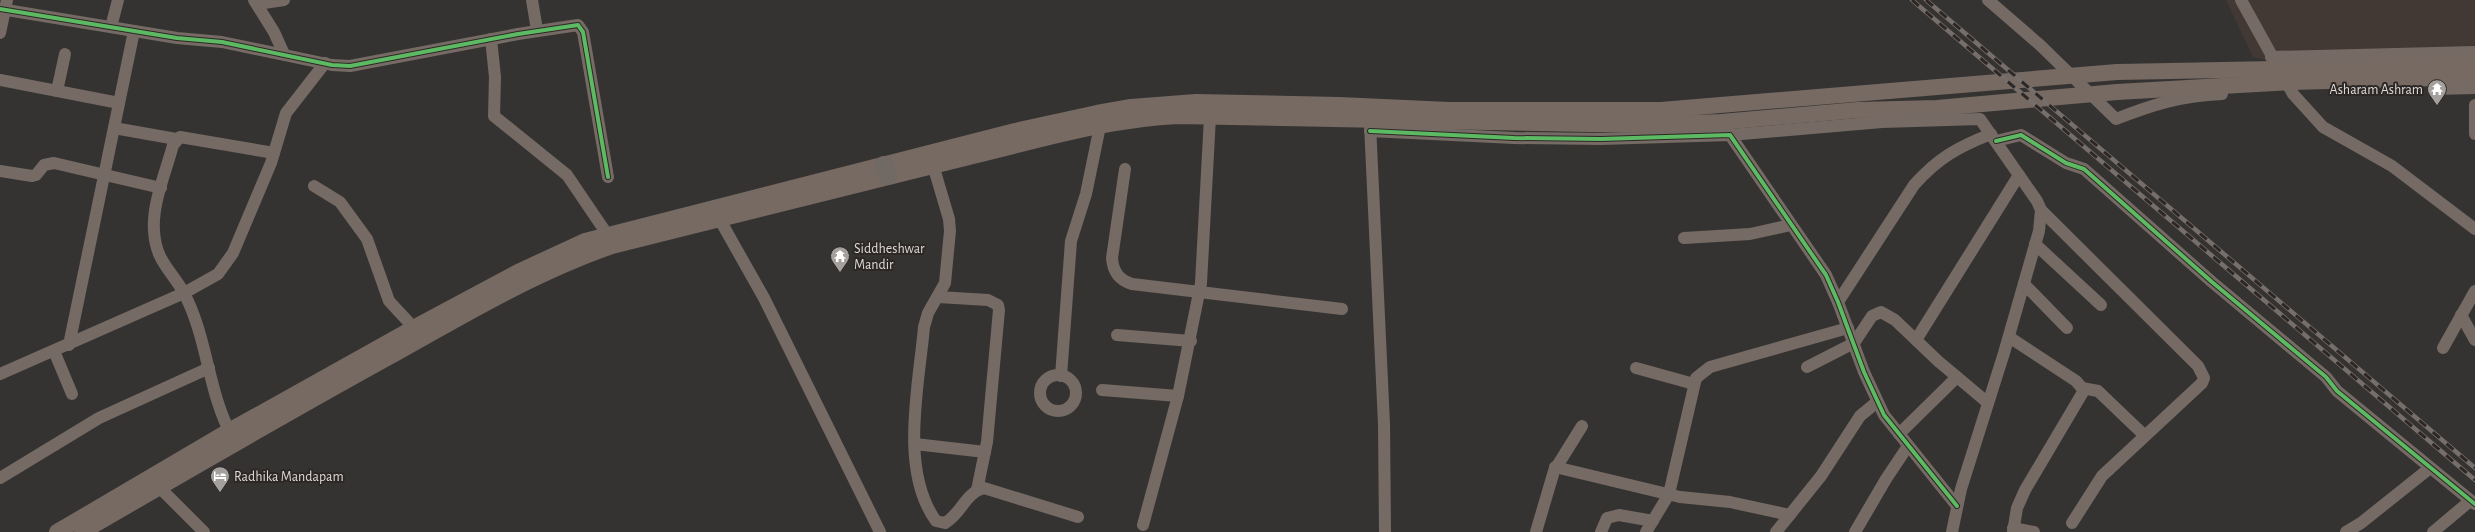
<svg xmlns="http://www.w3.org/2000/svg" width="2475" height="532" viewBox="0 0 2475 532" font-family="'Alegreya Sans',sans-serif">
  <rect width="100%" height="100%" fill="#353331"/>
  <path fill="#433934" d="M2226,0h249v61l-182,5 -40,-9z"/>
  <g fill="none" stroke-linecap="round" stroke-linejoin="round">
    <g stroke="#756a64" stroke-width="12">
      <path d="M254,0l20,32 10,22"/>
      <path d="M532,0l5,30"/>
      <path d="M1988,0l52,45 76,74c38,-15 65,-23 106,-25"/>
      <path d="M2241,0l52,94 30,33 69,39 83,63"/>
      <path d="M257,4l27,-4"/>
      <path d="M0,9l177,29 45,4 110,23 18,1 168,-32 60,-9 5,7 25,145"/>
      <path d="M111,27l7,-27"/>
      <path d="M0,33l7,-33"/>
      <path d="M491,39l4,38 -1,39 73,59 40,59"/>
      <path d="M2271,57l204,-5"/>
      <path d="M2432,70l2,19 41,-1"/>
      <path d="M0,80l119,23"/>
      <path d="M57,91l8,-37"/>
      <path d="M2475,105v29"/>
      <path d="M1370,124l14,300 1,108"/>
      <path d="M114,128l62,11"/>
      <path d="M1370,131l144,7 87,1 129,-4 96,140 12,27 26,70 20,43 73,91"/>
      <path d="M1730,135l152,-13 98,-3 57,82 4,9 -2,21 -35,122 -43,136 -9,43"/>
      <path d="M1996,141l25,-6 45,28 18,6 128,113 114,95 11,14 138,113"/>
      <path d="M933,165l16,54 1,12 -5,52 -17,30 -4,14c-5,58 -25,143 12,194l9,2c17,-10 20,-30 39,-35l94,29"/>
      <path d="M1125,169l-13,89c1,14 7,22 20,26l210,25"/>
      <path d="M0,171l32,5 4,-1 8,-10 10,-2 107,25"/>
      <path d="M314,186l26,16 27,37 22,62 25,27"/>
      <path d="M2041,210l157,156 6,12 -2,5 -100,93 -30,47"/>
      <path d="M720,220l44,78 116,234"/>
      <path d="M1684,238l66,-4 41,-9"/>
      <path d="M2035,244l66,61"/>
      <path d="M2024,284l43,44"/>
      <path d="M938,297l50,3 10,5 1,5 -12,132 -10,48"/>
      <path d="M1838,302l76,-117c24,-27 44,-38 77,-51"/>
      <path d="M2461,315l14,25"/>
      <path d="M1117,335l74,6"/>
      <path d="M2009,337l67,44 6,7 1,4 -58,98 -8,18 -4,24"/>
      <path d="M1916,340l103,-165"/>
      <path d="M69,345l65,-314"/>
      <path d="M2443,348l32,-57"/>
      <path d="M54,351l18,43"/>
      <path d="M1807,367l47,-24 18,-27 9,-4 14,8 43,41 50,42"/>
      <path d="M1636,368l58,16"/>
      <path d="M0,374l184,-81 34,-19 15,-21 38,-90 15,-50 39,-50"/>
      <circle cx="1058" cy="393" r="18"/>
      <path d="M1061,376l10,-135 15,-47 14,-68"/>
      <path d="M2082,388l16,3 46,44"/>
      <path d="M1102,390l76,6"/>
      <path d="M1899,434l58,-57"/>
      <path d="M233,438c-25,-44 -25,-98 -48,-143 -13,-25 -29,-32 -31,-64 -2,-28 12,-59 19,-86l7,-8 94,16"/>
      <path d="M915,444l70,8"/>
      <path d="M1555,467l125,30 50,5 60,13"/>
      <path d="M0,478l99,-60 110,-50"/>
      <path d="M160,488l44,44"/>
      <path d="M1143,525l35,-129 23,-113 9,-166"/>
      <path d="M2013,528l21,4"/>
      <path d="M1536,532l18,-61 28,-45"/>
      <path d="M1601,532l6,-14 12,-3 34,6"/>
      <path d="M1646,532l23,-38 27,-116 14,-11 138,-39"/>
      <path d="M1776,532l45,-56 39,-60 17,-14"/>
      <path d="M1855,532l31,-53 22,-33"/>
      <path d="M2346,532l15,-9 69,-55"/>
      <path d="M2433,532l37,-31"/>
    </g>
    <g stroke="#766a63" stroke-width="16">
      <path d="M57,532l172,-101 190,-106 99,-53 67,-31 430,-110 82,-18 34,-6 65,-5 143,3 110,5h212l456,-38 358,-7"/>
      <path d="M82,532c105,-61 210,-122 316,-180 69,-39 139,-80 214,-106 121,-30 241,-61 361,-90 67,-16 136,-37 205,-40l465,9 78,-3 137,-12 79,-2 180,-16 174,-10 184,-5"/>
    </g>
    <path stroke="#706964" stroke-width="18" d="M884,165l4,11"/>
    <defs>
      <g id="rail">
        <path d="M1912,0l563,480"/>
        <path d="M1926,0l549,468"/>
      </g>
    </defs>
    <use href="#rail" stroke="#766e6a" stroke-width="4.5"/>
    <use href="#rail" stroke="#2d2825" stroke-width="3" stroke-dasharray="9" stroke-linecap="butt"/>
    <defs>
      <g id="cycleway">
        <path d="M0,9l177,29 45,4 110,23 18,1 168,-32 60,-9 5,7 25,145"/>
        <path d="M1370,131l144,7 87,1 129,-4 96,140 12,27 26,70 20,43 73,91"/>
        <path d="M1996,141l25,-6 45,28 18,6 128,113 114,95 11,14 138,113"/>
      </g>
    </defs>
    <use href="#cycleway" stroke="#2d2825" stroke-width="6"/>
    <use href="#cycleway" stroke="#5cba63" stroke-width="4"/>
  </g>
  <defs>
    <symbol id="temple-pin" viewBox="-11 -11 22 30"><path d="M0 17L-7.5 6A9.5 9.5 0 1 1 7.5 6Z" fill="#a3a09e" stroke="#2d2825"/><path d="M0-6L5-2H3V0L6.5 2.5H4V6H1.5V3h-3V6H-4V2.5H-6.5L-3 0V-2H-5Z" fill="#fff"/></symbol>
    <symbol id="hotel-pin" viewBox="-11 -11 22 30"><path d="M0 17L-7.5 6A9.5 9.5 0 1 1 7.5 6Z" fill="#a3a09e" stroke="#2d2825"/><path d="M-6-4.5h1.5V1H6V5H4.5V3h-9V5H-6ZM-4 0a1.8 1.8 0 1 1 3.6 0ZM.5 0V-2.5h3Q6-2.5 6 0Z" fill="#fff"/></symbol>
  </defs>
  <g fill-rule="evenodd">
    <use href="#temple-pin" x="2426" y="78" width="22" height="30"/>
    <use href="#temple-pin" x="829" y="245" width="22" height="30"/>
    <use href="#hotel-pin" x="209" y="465" width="22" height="30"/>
  </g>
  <g text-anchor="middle" stroke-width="4" stroke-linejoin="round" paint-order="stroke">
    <g font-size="14" fill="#dedad8" stroke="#2d2825" text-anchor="start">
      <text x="2423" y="94" text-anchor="end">Asharam Ashram</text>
      <text x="854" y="253">Siddheshwar<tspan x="854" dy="16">Mandir</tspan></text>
      <text x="234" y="481">Radhika Mandapam</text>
    </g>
  </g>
</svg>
